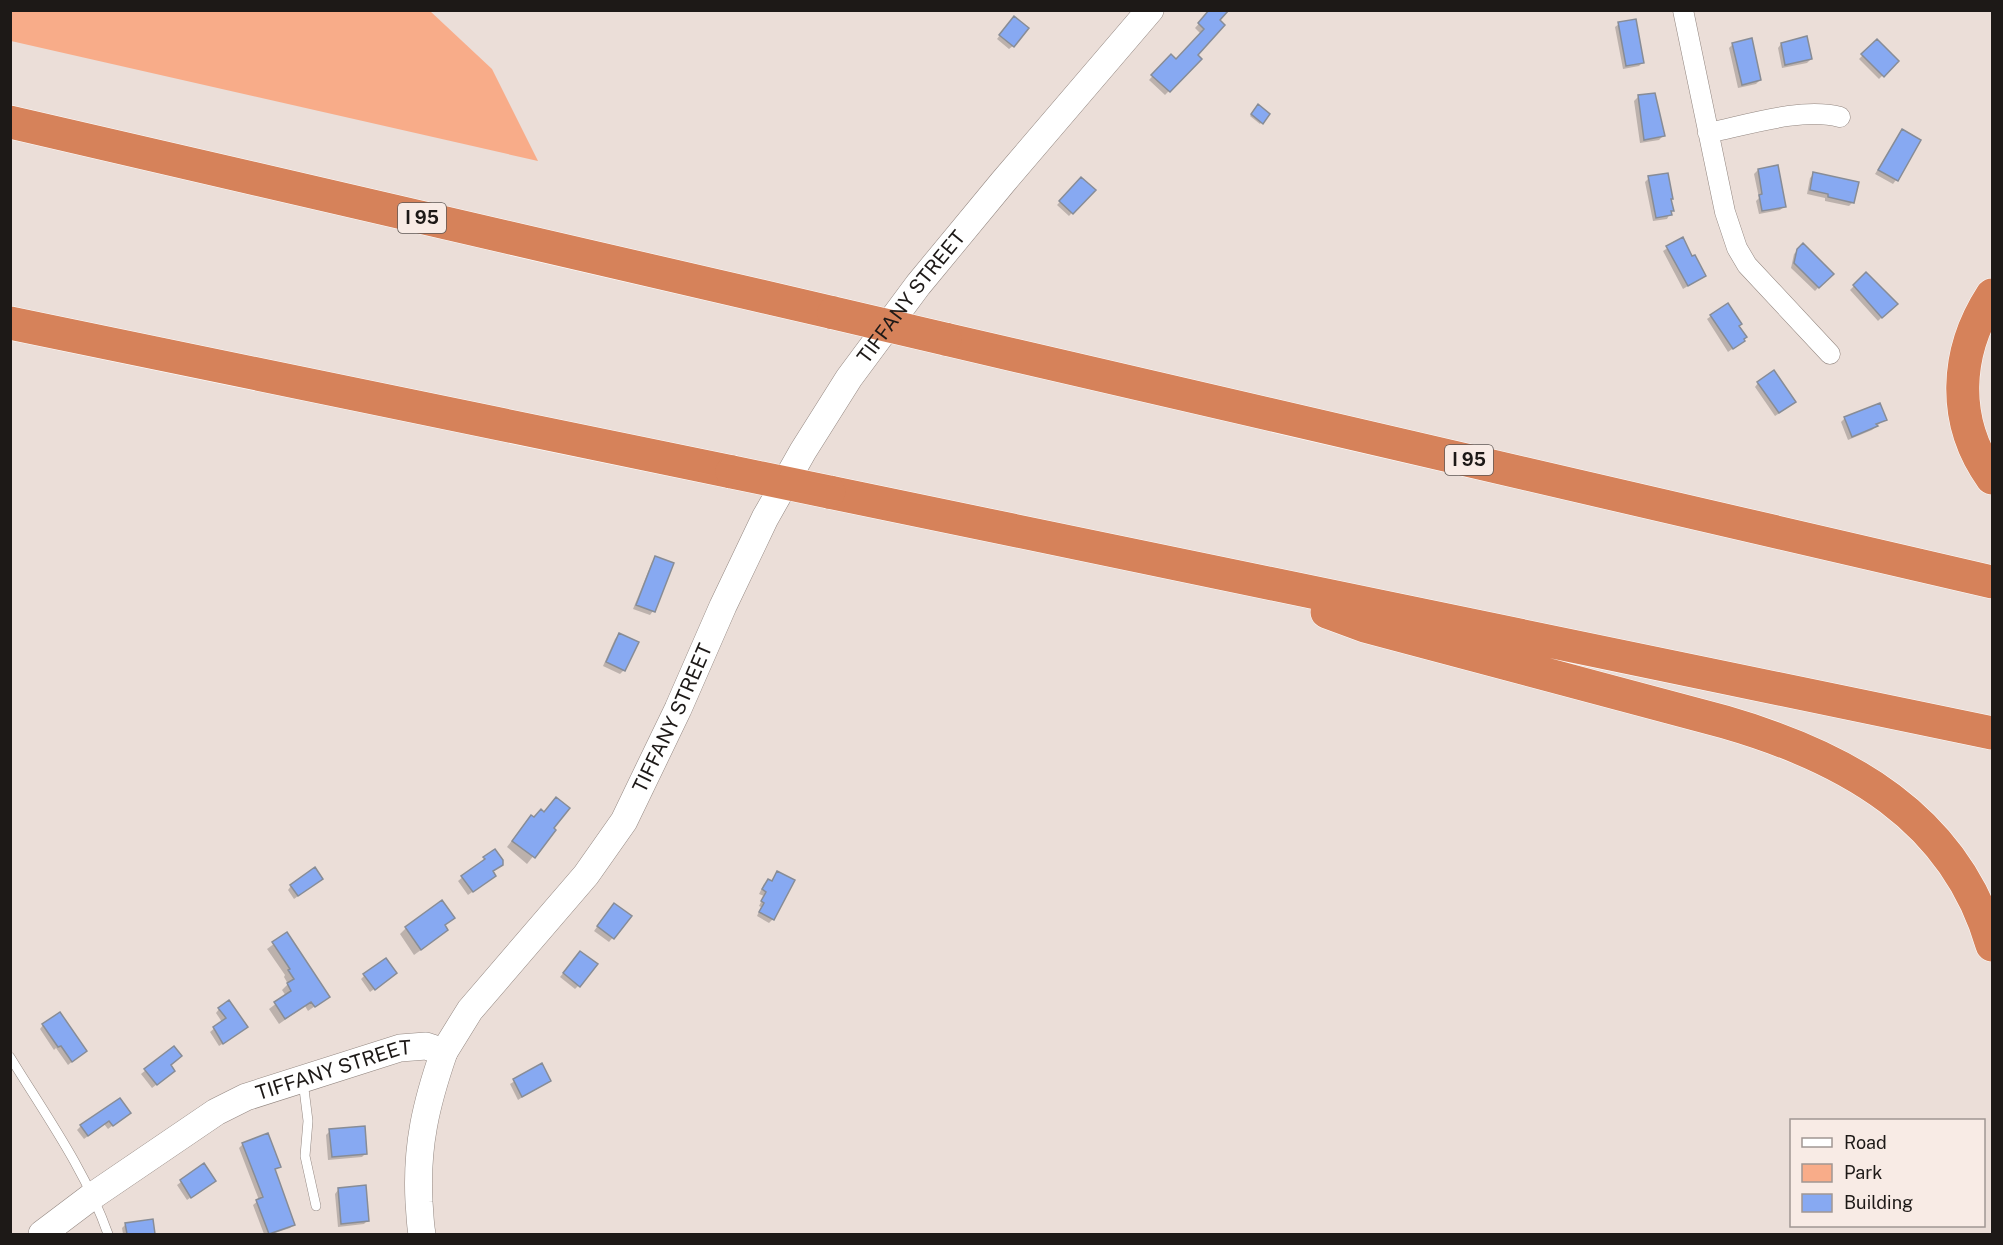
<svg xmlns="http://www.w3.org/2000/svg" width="2003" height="1245" viewBox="0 0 2003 1245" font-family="'Public Sans',sans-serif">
<rect width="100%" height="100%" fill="#ebded8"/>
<path fill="#f8ac89" d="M11,10l419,1 62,58 46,92 -527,-120z"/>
<path fill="#0003" d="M1211,10l7,10 -22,35 4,4 -35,36 -16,-15 22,-24 5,5 25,-27 -6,-6z
M1011,21l2,25 -4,3 -12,-10z
M1619,24l24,38 -4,4 -16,3 -8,-42z
M1877,41l20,20 -18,18 -20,-20z
M1733,44l27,36 -4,4 -18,4 -9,-40z
M1781,44l30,15 -4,4 -25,5 -4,-20z
M1654,94l9,42 -4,4 -19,3 -6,-42 4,-4z
M1258,106l10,8 -8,10 -10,-8z
M1902,131l-6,49 -3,4 -18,-10z
M1758,170l26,37 -4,3 -21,4 -3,-13 3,-3 -5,-24z
M1814,174l39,28 -4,4 -24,-5v-3l-18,-4 3,-16z
M1649,178l21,22 2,10 -5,9 -14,2 -8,-39z
M1081,179l12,11 -24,26 -12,-11z
M1682,239l10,19 12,18 -21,13 -20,-38z
M1803,245l28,29 -16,17 -24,-23 3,-14z
M1866,274l29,30 -17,17 -28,-31z
M1711,316l27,10 1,18 -11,8 -21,-33z
M1758,383l32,23 -15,10 -20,-29z
M1845,418l40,1 -13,11 -24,10 -7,-18z
M656,558l-3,53 -3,4 -17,-6 19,-47z
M619,635l5,35 -4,4 -17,-8 12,-27z
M556,799l-4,29 2,2 -27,34 -20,-17 18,-24 19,-10z
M494,851l3,17 -5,4 -2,7 -22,16 -10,-14z
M777,873l-4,46 -4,4 -12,-7 4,-9 -2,-1 5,-10 -5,-2 5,-10 4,-3 2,1z
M317,882l-23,17 -6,-9 3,-4z
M610,909l20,8 -21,25 -15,-11z
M444,926l2,4 -6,6 -26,19 -14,-21 6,-6z
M287,934l41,63 -20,14 -3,-5 -26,18 -10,-15 17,-13 -4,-6 6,-6 -4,-7 1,-2 -18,-26z
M577,956l1,30 -3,3 -15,-12z
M364,976l27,1 -21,15 -9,-13z
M219,1009l23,22 -23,15 -9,-14 12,-10 -6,-9z
M43,1025l42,26 -17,14 -12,-17 -2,2 -14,-21z
M173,1048l-4,17 1,9 -18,14 -11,-14z
M541,1065l8,15 -31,20 -8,-16z
M125,1116l-17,13 -4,-5 -20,15 -7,-9 4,-4z
M330,1131l36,22 -4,4 -34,3 -2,-25z
M243,1144l36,22 -5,5 20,53 -4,4 -18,6h-8l-11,-29 6,-5 -20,-52z
M204,1165l6,19 -23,16 -10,-15z
M338,1190l30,30 -4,4 -26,3 -3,-33z
M151,1221l3,13h-31l-1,-6 4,-4z"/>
<path fill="#87a9f2" stroke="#878c96" stroke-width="1.5" d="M1209,10h20l-9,10 5,5 -27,30 4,4 -32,33 -19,-17 20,-21 5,5 28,-30 -6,-6z
M1014,16l15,12 -15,19 -15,-12z
M1636,19l8,44 -18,3 -8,-44z
M1807,36l5,23 -27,6 -4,-22z
M1752,38l9,42 -19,5 -10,-42z
M1877,39l22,22 -15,16 -23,-23z
M1655,93l10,43 -21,4 -6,-45z
M1258,104l12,10 -7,10 -12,-10z
M1902,129l19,11 -23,41 -20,-11z
M1778,165l8,42 -24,4 -3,-16 3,-1 -4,-25z
M1813,172l46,10 -5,21 -26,-6v-3l-18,-4z
M1668,173l5,26h-2l3,12h-3l1,4 -16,3 -8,-42z
M1081,177l15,13 -23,24 -14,-13z
M1683,237l9,19 3,-1 11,21 -18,10 -22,-40z
M1803,243l31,31 -15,14 -25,-25 3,-14z
M1866,272l32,32 -16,14 -29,-33z
M1728,303l14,21 -3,2 8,11 -3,2 1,2 -12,8 -23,-34z
M1774,370l22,32 -17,11 -22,-31z
M1880,403l7,17 -11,4 2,2 -26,11 -8,-20z
M655,556l19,7 -19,49 -19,-7z
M619,633l20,9 -14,29 -19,-9z
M556,797l14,11 -16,20 2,2 -21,28 -23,-17 19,-26 3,2 7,-8 3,3z
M495,849l8,11v5l-10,6 3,5 -23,16 -12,-16 24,-17 -2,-2z
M315,867l8,12 -25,17 -8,-11z
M777,871l18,9 -21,40 -15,-8 5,-9 -3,-2 5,-9 -4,-3 6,-10 4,2z
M442,900l13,18 -10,7 3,5 -27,20 -16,-23z
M614,903l18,13 -18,23 -17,-13z
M287,932l43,65 -15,10 -4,-5 -26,17 -11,-17 17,-11 -4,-8 7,-4 -6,-9 2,-1 -18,-27z
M580,951l18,13 -18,23 -17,-14z
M386,958l11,15 -22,17 -12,-16z
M229,1000l19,27 -25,17 -10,-17 13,-9 -8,-10z
M60,1012l27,39 -15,11 -11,-16 -3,1 -16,-23z
M174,1046l8,10 -11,9 4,6 -18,14 -13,-16z
M542,1063l9,18 -29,16 -9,-18z
M120,1098l11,15 -18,13 -4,-5 -21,15 -8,-11z
M365,1126l2,28 -35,3 -3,-28z
M268,1133l13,34 -6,2 20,56 -26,9 -13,-34 7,-3 -21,-54z
M204,1163l12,18 -25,17 -11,-18z
M366,1185l3,36 -28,3 -3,-36z
M153,1219l2,15h-28l-2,-11z"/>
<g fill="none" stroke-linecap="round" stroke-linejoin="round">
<g stroke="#938781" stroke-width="10">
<path id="lane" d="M10,1057c35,57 76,114 98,177
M303,1081l5,40 -3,35 11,50"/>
</g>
<g stroke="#938781" stroke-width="21">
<path id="street" d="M1683,10l42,202 12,36 10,17 83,89
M1708,133c39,-8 94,-26 132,-16"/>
</g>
<g stroke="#938781" stroke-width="28">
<g id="secondary">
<path id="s1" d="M42,1234l49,-37 125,-85 30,-15 154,-49 26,-2 18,6 26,-42 116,-135 38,-54 54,-112 45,-103 42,-88 38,-67 46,-73 69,-93 85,-103 147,-172"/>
<path d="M422,1234c-2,-10 -2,-21 -3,-32 -3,-56 7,-98 25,-150"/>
</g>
</g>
<g stroke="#fff" stroke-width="34">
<path id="highway" d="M10,122l824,191
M1992,295c-37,57 -41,126 0,183
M10,323l722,149
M945,339l1047,243
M829,492l1163,241
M1327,612l38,14 360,96c121,35 230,95 267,223"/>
</g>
<use href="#lane" stroke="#fff" stroke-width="9"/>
<use href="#street" stroke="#fff" stroke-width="20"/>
<use href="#secondary" stroke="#fff" stroke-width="27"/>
<use href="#highway" stroke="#d6825a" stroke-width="33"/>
<g stroke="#fff" stroke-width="34" stroke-linecap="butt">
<path id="highway-bridge" d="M834,313l111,26
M732,472l97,20"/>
</g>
<use href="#highway-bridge" stroke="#d6825a" stroke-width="33"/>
</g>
<g text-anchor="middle" stroke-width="6" stroke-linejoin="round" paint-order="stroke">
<g fill="#f8ebe5" stroke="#5f5855" stroke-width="1.5">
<rect x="398" y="203" width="48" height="30" rx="4.5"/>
<rect x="1445" y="445" width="48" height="30" rx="4.5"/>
</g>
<g font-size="18" font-weight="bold" fill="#1d1917">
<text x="422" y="224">I 95</text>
<text x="1469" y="466">I 95</text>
</g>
<g font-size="20" fill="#1d1917" stroke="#f8ebe5">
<text dy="7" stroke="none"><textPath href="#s1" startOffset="1346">TIFFANY STREET</textPath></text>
<text dy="7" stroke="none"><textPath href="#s1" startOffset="860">TIFFANY STREET</textPath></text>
<text dy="7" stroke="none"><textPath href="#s1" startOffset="338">TIFFANY STREET</textPath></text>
</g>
</g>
<rect width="2003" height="1245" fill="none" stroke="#1d1917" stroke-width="24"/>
<rect x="1790" y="1119" width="195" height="108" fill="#f8ebe5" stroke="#a09793" stroke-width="1.5"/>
<rect x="1802" y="1138" width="30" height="9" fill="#ffffff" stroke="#a09793" stroke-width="1.5"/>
<text x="1844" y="1149" font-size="18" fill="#1d1917">Road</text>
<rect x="1802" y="1164" width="30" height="18" fill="#f8ac89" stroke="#a09793" stroke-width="1.5"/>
<text x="1844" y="1179" font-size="18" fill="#1d1917">Park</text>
<rect x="1802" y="1194" width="30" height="18" fill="#87a9f2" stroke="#a09793" stroke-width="1.5"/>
<text x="1844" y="1209" font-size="18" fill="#1d1917">Building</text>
</svg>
